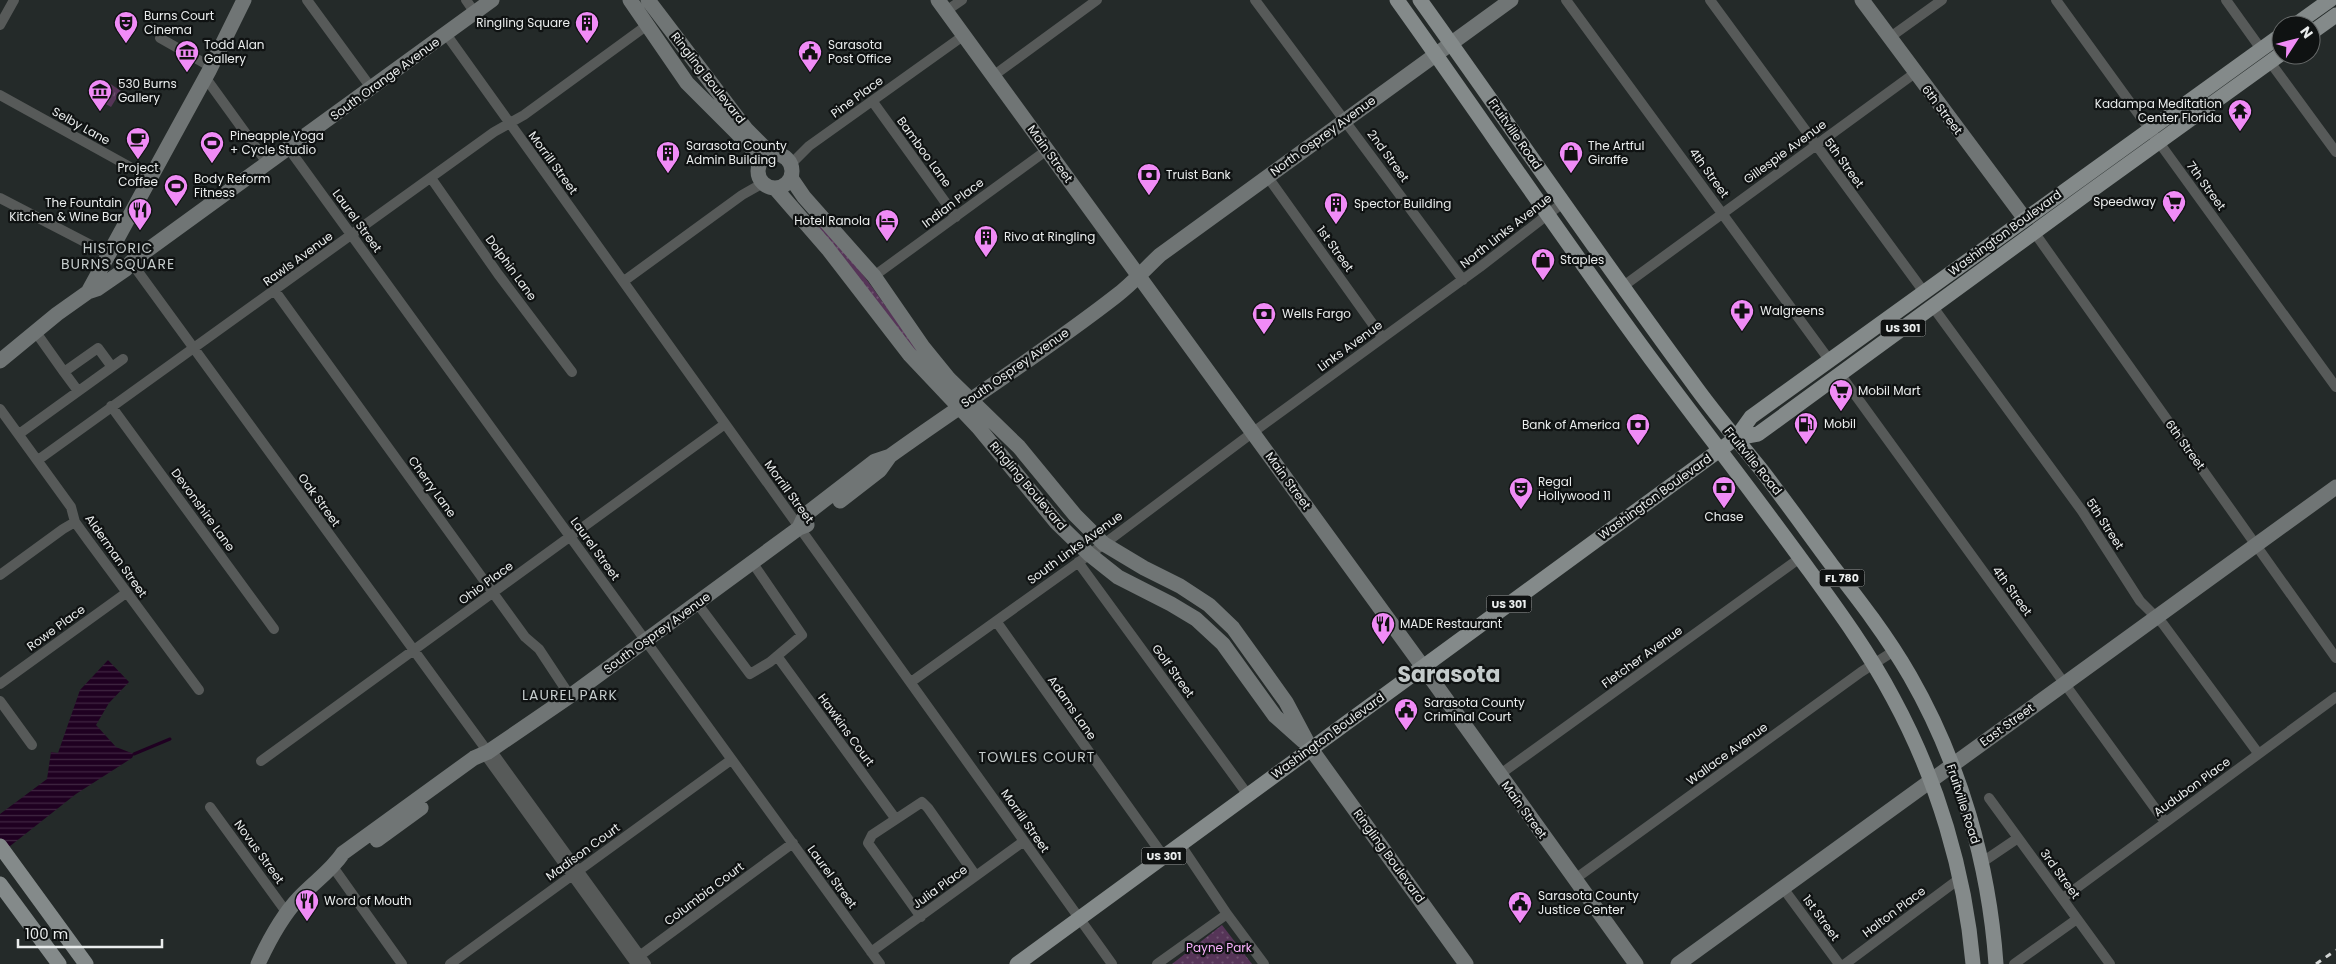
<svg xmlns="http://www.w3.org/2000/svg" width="2336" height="964" viewBox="0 0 2336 964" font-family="Poppins,sans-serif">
<defs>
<pattern id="grass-tufts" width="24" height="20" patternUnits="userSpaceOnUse" patternTransform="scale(1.25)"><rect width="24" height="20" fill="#563558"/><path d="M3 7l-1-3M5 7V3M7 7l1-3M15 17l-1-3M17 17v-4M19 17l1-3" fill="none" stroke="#6e5370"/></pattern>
<pattern id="park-dots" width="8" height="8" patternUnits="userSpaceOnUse" patternTransform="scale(1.25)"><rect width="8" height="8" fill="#563558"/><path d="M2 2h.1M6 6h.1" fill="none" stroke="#6e5370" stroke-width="1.8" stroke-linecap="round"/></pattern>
<pattern id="water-rules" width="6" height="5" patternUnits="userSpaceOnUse" patternTransform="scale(1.25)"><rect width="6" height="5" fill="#1f0021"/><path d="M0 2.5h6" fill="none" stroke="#402642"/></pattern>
</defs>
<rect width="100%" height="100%" fill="#242a29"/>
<path fill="url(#grass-tufts)" d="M109,83l12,8 -10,16 -12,-7z"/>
<path fill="url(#park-dots)" d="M809,216c30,25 51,54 73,85 16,22 33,43 46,66z
M1222,925l30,39h-80z"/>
<path fill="url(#water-rules)" d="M108,660l21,22 -20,21 -13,22 20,22 18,7 -2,4 -56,36 -76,60v-40l47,-35 4,-27 7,1 22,-63z"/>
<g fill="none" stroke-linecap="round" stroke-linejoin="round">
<path stroke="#1f0021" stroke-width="3" d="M134,754l36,-15"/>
<path stroke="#575a59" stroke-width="10" d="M307,0l65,89
M466,0l9,13
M1255,0l208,280
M1566,0l264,361
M1710,0l214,292
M2056,0l280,387
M2226,0l35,49
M946,11l16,-11
M0,25l14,-25
M446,34l666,930
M160,38l51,29
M1889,38l53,-38
M2270,62l66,90
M993,76l104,-76
M205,77l63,87
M0,95l150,83
M873,102l83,115
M289,149l591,815
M791,164l18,-18 154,-110
M1267,176l115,161
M431,178l67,96 74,98
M0,198l108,56
M2034,232l302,426
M131,262l357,490
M874,276l173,-126
M624,281l118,-86 21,-12
M1622,287l293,-214
M275,291l250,346 14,12 31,47
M1933,307l149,204 58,90 23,23 95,129
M35,331l29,41
M1840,374l325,448
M78,391l-14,-19 34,-24 14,19
M111,406l163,223
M0,409l71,98 4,15 13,18 111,150
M19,434l104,-75
M38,460l456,-328 30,-17 122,-89
M1078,562l170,233
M0,575l63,-46 12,-7
M697,603l53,71 20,-12 32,-27 -50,-73
M996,621l168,236
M777,656l118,162
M911,682l193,-138 148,-111 228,-166 84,-65
M0,684l126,-91
M0,701l32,44
M491,750l155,214
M486,756l150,208
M261,761l464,-337
M1499,775l301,-217
M1989,798l121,166
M210,807l77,106
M1180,844l47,70 37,50
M1981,863l37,-25
M333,867l69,97
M1575,879l286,-207 33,-21
M1783,888l56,76
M2063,898l273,-201
M921,917l-53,-74 4,-8 50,-33 6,6 48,68
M871,952l153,-111
M634,960l159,-117
M450,964l281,-204
M1157,964l70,-50
M1845,964l114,-85
M2014,964l63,-45"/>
<path stroke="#707575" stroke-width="15" d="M630,0l57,83 63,63 11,15
M648,0l98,129 25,25
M938,0l485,667 213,297
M1862,0l163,219
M758 171a17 17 0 1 1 34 0a17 17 0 1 1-34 0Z
M791,178l13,19 70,79 49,71 26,32 70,68 56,68 29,29 40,24 36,18 29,19 24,23 53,74 25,47 155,215
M775,188l53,61 81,105 69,73 78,95 33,32 29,23 53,27 25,15 27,25 52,72 28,25
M88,292l121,-221 35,-71
M0,361l57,-47 31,-22 9,-3 29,-20 5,-7 361,-262
M840,501l40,-31 10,-14
M799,528l6,-13 70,-54 15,-5c75,-54 153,-103 226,-160 16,-12 30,-28 44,-41l351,-255
M377,840l44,-32
M258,964c11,-24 23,-47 41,-66 15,-16 32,-27 44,-45l131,-95 14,-6 82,-56 229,-168 8,-3
M1678,964l658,-477"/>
<path stroke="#848a8a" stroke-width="15" d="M1397,0c85,119 167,241 254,359 49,66 99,130 147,196 34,47 68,92 95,143 44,81 72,174 80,266
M1420,0c91,127 179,256 272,382 22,31 47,60 71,90 23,30 45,61 68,92 28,36 56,72 79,112 50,87 79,188 86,288
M2295,25l35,-25
M2311,33l25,-18
M1736,438l22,-4 330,-241 193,-139
M0,846l86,118
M0,884l59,80
M1017,964l719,-526 15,-21 530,-382"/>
<path stroke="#d2d5d5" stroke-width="3" stroke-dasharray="6 6" stroke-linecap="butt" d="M2316,964l20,-14"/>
</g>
<defs>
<g id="theatre-pin" transform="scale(1.25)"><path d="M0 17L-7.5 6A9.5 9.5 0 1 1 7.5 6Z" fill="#f08bf6" stroke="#0f1212"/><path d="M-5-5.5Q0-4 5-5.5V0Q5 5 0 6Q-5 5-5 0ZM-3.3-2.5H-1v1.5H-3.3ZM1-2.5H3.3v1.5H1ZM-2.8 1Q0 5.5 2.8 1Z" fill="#111"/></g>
<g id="building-pin" transform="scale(1.25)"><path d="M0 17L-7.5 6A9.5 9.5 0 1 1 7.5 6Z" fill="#f08bf6" stroke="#0f1212"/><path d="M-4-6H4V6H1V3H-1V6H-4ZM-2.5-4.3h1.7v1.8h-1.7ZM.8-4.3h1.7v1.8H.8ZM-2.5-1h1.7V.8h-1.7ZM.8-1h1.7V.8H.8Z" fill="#111"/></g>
<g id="museum-pin" transform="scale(1.25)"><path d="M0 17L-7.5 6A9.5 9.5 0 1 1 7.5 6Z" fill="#f08bf6" stroke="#0f1212"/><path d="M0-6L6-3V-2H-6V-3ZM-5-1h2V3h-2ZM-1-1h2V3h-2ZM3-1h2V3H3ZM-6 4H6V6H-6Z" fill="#111"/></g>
<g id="civic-pin" transform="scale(1.25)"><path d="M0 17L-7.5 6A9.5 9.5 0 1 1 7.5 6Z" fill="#f08bf6" stroke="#0f1212"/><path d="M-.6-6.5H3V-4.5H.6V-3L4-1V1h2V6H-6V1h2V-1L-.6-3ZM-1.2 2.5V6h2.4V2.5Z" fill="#111"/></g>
<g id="temple-pin" transform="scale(1.25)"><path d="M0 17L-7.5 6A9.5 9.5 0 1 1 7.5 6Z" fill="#f08bf6" stroke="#0f1212"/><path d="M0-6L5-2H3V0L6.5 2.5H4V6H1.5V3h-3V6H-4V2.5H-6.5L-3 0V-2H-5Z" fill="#111"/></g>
<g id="cafe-pin" transform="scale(1.25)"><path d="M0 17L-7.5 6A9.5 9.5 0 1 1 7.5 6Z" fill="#f08bf6" stroke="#0f1212"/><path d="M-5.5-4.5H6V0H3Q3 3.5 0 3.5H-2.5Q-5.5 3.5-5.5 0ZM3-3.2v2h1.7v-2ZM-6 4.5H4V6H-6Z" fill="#111"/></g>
<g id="stadium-pin" transform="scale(1.25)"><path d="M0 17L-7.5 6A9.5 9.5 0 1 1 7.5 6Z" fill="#f08bf6" stroke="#0f1212"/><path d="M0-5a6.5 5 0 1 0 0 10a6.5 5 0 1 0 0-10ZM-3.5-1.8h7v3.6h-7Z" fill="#111"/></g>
<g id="shop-pin" transform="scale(1.25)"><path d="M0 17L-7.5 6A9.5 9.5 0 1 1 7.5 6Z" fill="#f08bf6" stroke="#0f1212"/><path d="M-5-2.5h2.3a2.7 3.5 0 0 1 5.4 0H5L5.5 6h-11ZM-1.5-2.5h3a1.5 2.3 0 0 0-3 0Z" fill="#111"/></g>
<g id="bank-pin" transform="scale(1.25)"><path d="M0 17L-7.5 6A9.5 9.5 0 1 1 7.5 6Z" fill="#f08bf6" stroke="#0f1212"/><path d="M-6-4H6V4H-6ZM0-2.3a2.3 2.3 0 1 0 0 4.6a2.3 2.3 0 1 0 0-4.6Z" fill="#111"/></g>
<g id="supermarket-pin" transform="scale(1.25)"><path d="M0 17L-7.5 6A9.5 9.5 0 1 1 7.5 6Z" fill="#f08bf6" stroke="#0f1212"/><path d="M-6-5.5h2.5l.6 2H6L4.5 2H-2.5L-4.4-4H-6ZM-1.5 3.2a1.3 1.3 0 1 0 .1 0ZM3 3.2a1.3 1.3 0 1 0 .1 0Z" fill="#111"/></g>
<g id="restaurant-pin" transform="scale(1.25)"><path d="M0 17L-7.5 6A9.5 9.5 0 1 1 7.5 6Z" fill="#f08bf6" stroke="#0f1212"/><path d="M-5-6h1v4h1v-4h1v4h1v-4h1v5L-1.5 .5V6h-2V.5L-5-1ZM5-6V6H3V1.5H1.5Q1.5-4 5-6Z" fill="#111"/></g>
<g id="hotel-pin" transform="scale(1.25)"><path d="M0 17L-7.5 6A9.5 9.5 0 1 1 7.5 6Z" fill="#f08bf6" stroke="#0f1212"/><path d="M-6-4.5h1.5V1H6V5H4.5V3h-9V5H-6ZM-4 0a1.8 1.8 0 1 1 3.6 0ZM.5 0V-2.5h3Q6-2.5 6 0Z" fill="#111"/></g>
<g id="pharmacy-pin" transform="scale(1.25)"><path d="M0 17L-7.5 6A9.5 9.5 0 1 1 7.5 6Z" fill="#f08bf6" stroke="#0f1212"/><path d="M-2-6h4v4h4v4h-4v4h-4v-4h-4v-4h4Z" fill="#111"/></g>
<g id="fuel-pin" transform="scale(1.25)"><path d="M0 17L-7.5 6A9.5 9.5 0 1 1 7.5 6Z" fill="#f08bf6" stroke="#0f1212"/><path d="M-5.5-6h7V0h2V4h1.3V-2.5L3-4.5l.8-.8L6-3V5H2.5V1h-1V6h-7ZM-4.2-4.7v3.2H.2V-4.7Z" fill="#111"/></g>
</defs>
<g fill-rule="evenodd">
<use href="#theatre-pin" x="126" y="23"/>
<use href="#building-pin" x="587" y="23"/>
<use href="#museum-pin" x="187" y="52"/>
<use href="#civic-pin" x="810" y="52"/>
<use href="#museum-pin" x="100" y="91"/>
<use href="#temple-pin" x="2240" y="111"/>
<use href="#cafe-pin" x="138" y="139"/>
<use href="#stadium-pin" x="212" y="143"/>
<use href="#building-pin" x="668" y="153"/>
<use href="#shop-pin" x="1571" y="153"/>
<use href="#bank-pin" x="1149" y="175"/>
<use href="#stadium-pin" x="176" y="186"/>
<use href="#supermarket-pin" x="2174" y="202"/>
<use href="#building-pin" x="1336" y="204"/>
<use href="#restaurant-pin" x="140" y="210"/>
<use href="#hotel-pin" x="887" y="221"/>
<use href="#building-pin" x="986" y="237"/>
<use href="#shop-pin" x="1543" y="260"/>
<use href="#pharmacy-pin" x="1742" y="311"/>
<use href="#bank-pin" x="1264" y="314"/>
<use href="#supermarket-pin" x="1841" y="391"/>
<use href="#fuel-pin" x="1806" y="424"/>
<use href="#bank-pin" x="1638" y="425"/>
<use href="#bank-pin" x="1724" y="488"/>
<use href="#theatre-pin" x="1521" y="489"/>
<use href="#restaurant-pin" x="1383" y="624"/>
<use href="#civic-pin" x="1406" y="710"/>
<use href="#restaurant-pin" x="307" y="901"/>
<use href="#civic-pin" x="1520" y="903"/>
</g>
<g text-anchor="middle" stroke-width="4.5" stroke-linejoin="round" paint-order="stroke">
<g fill="#0f1212" stroke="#a8abab" stroke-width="1">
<rect x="1880.5" y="319.5" width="45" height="17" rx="4"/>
<rect x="1819.5" y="569.5" width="45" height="17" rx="4"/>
<rect x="1486.5" y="595.5" width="45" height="17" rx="4"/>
<rect x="1141.5" y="847.5" width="45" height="17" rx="4"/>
</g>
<g font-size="11" font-weight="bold" fill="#eaeded">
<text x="1903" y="332">US 301</text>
<text x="1842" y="582">FL 780</text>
<text x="1509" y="608">US 301</text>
<text x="1164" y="860">US 301</text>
</g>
<g font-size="12" fill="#eaeded" stroke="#0f1212" text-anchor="start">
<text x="144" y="20">Burns Court<tspan x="144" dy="14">Cinema</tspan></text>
<text x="570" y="27" text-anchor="end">Ringling Square</text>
<text x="204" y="49">Todd Alan<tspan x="204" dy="14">Gallery</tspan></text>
<text x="828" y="49">Sarasota<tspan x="828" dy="14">Post Office</tspan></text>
<text x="118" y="88">530 Burns<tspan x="118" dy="14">Gallery</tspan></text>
<text x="2222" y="108" text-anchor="end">Kadampa Meditation<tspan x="2222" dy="14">Center Florida</tspan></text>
<text x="230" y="140">Pineapple Yoga<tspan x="230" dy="14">+ Cycle Studio</tspan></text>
<text x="686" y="150">Sarasota County<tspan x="686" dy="14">Admin Building</tspan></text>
<text x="1588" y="150">The Artful<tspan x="1588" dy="14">Giraffe</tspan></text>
<text x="138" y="172" text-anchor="middle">Project<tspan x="138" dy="14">Coffee</tspan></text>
<text x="1166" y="179">Truist Bank</text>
<text x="194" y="183">Body Reform<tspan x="194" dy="14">Fitness</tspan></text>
<text x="2156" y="206" text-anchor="end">Speedway</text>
<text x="122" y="207" text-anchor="end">The Fountain<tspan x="122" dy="14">Kitchen &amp; Wine Bar</tspan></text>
<text x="1354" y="208">Spector Building</text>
<text x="870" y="225" text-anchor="end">Hotel Ranola</text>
<text x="1004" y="241">Rivo at Ringling</text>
<text x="1560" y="264">Staples</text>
<text x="1760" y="315">Walgreens</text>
<text x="1282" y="318">Wells Fargo</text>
<text x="1858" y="395">Mobil Mart</text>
<text x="1824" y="428">Mobil</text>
<text x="1620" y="429" text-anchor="end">Bank of America</text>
<text x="1538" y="486">Regal<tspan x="1538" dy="14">Hollywood 11</tspan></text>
<text x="1724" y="521" text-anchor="middle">Chase</text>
<text x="1400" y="628">MADE Restaurant</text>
<text x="1424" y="707">Sarasota County<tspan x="1424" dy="14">Criminal Court</tspan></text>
<text x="1538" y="900">Sarasota County<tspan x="1538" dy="14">Justice Center</tspan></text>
<text x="324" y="905">Word of Mouth</text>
</g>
<g font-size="12" fill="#eaeded" stroke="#0f1212">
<text transform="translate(708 78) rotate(52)" y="4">Ringling Boulevard</text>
<text transform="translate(385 79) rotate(-36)" y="4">South Orange Avenue</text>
<text transform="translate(857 97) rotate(-36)" y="4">Pine Place</text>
<text transform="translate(1942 110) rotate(53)" y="4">6th Street</text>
<text transform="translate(81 126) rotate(29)" y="4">Selby Lane</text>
<text transform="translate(1515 134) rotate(55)" y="4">Fruitville Road</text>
<text transform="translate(1323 136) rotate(-36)" y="4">North Osprey Avenue</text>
<text transform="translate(924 152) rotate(54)" y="4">Bamboo Lane</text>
<text transform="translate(1785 152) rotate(-36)" y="4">Gillespie Avenue</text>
<text transform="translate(1050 154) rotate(54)" y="4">Main Street</text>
<text transform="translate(1388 156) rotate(54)" y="4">2nd Street</text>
<text transform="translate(553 163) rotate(54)" y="4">Morrill Street</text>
<text transform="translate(1844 163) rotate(54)" y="4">5th Street</text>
<text transform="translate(1709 173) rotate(54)" y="4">4th Street</text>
<text transform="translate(2206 186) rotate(54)" y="4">7th Street</text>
<text transform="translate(953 203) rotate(-37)" y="4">Indian Place</text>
<text transform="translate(357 221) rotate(54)" y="4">Laurel Street</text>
<text transform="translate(1506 231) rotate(-38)" y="4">North Links Avenue</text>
<text transform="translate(2005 233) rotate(-36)" y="4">Washington Boulevard</text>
<text transform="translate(1335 249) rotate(54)" y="4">1st Street</text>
<text transform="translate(298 259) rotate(-36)" y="4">Rawls Avenue</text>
<text transform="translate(511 268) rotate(54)" y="4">Dolphin Lane</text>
<text transform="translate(1350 346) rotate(-36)" y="4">Links Avenue</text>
<text transform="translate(1015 368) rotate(-35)" y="4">South Osprey Avenue</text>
<text transform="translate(2185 445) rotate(54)" y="4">6th Street</text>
<text transform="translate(1753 461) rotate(51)" y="4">Fruitville Road</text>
<text transform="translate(1288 481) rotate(54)" y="4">Main Street</text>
<text transform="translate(1028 486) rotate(50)" y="4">Ringling Boulevard</text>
<text transform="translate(432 487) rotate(54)" y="4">Cherry Lane</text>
<text transform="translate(789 492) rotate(54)" y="4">Morrill Street</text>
<text transform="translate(1655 497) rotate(-36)" y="4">Washington Boulevard</text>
<text transform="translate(319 500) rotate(54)" y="4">Oak Street</text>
<text transform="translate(203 510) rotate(54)" y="4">Devonshire Lane</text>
<text transform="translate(2105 524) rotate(57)" y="4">5th Street</text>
<text transform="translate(1075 548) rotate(-36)" y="4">South Links Avenue</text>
<text transform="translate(595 549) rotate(54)" y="4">Laurel Street</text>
<text transform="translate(116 556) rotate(55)" y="4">Alderman Street</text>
<text transform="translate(486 583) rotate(-36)" y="4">Ohio Place</text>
<text transform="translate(2012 591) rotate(54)" y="4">4th Street</text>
<text transform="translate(56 628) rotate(-36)" y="4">Rowe Place</text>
<text transform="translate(657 633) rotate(-36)" y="4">South Osprey Avenue</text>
<text transform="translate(1642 657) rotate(-36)" y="4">Fletcher Avenue</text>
<text transform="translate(1173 671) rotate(54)" y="4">Golf Street</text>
<text transform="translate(1072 708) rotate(55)" y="4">Adams Lane</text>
<text transform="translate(2007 725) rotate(-36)" y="4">East Street</text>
<text transform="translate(846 730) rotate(54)" y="4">Hawkins Court</text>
<text transform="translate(1328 736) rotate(-36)" y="4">Washington Boulevard</text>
<text transform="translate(1727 754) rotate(-36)" y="4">Wallace Avenue</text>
<text transform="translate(2192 787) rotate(-36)" y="4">Audubon Place</text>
<text transform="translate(1963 804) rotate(72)" y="4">Fruitville Road</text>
<text transform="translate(1524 810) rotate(54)" y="4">Main Street</text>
<text transform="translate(1025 821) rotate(55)" y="4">Morrill Street</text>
<text transform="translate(259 852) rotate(54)" y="4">Novus Street</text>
<text transform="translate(583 852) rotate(-36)" y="4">Madison Court</text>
<text transform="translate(1389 856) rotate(54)" y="4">Ringling Boulevard</text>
<text transform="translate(2060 874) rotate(54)" y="4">3rd Street</text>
<text transform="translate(832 877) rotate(54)" y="4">Laurel Street</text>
<text transform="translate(940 887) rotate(-36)" y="4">Julia Place</text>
<text transform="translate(704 894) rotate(-37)" y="4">Columbia Court</text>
<text transform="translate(1894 912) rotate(-37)" y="4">Halton Place</text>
<text transform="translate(1821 918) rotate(54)" y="4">1st Street</text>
</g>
<g font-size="12" fill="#fab1fd" stroke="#0f1212">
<text x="1219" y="952">Payne Park</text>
</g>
<g font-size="14" letter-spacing="1" fill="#c4cbcb" stroke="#0f1212">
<text x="118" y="253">HISTORIC<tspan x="118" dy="16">BURNS SQUARE</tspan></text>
<text x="570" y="700">LAUREL PARK</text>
<text x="1037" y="762">TOWLES COURT</text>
</g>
<g font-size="22" font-weight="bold" fill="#c4cbcb" stroke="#0f1212">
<text x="1449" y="682">Sarasota</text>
</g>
</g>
<g transform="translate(2296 40) rotate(54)"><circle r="24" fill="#0f1212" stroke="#676a6a"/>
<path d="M0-4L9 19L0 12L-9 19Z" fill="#f08bf6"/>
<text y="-8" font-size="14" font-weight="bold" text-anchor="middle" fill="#eaeded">N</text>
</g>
<path d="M18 939v8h144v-8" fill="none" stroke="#eaeded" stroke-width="2.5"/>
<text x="25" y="939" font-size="15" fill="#eaeded" stroke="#0f1212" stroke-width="4" paint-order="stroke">100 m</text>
</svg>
